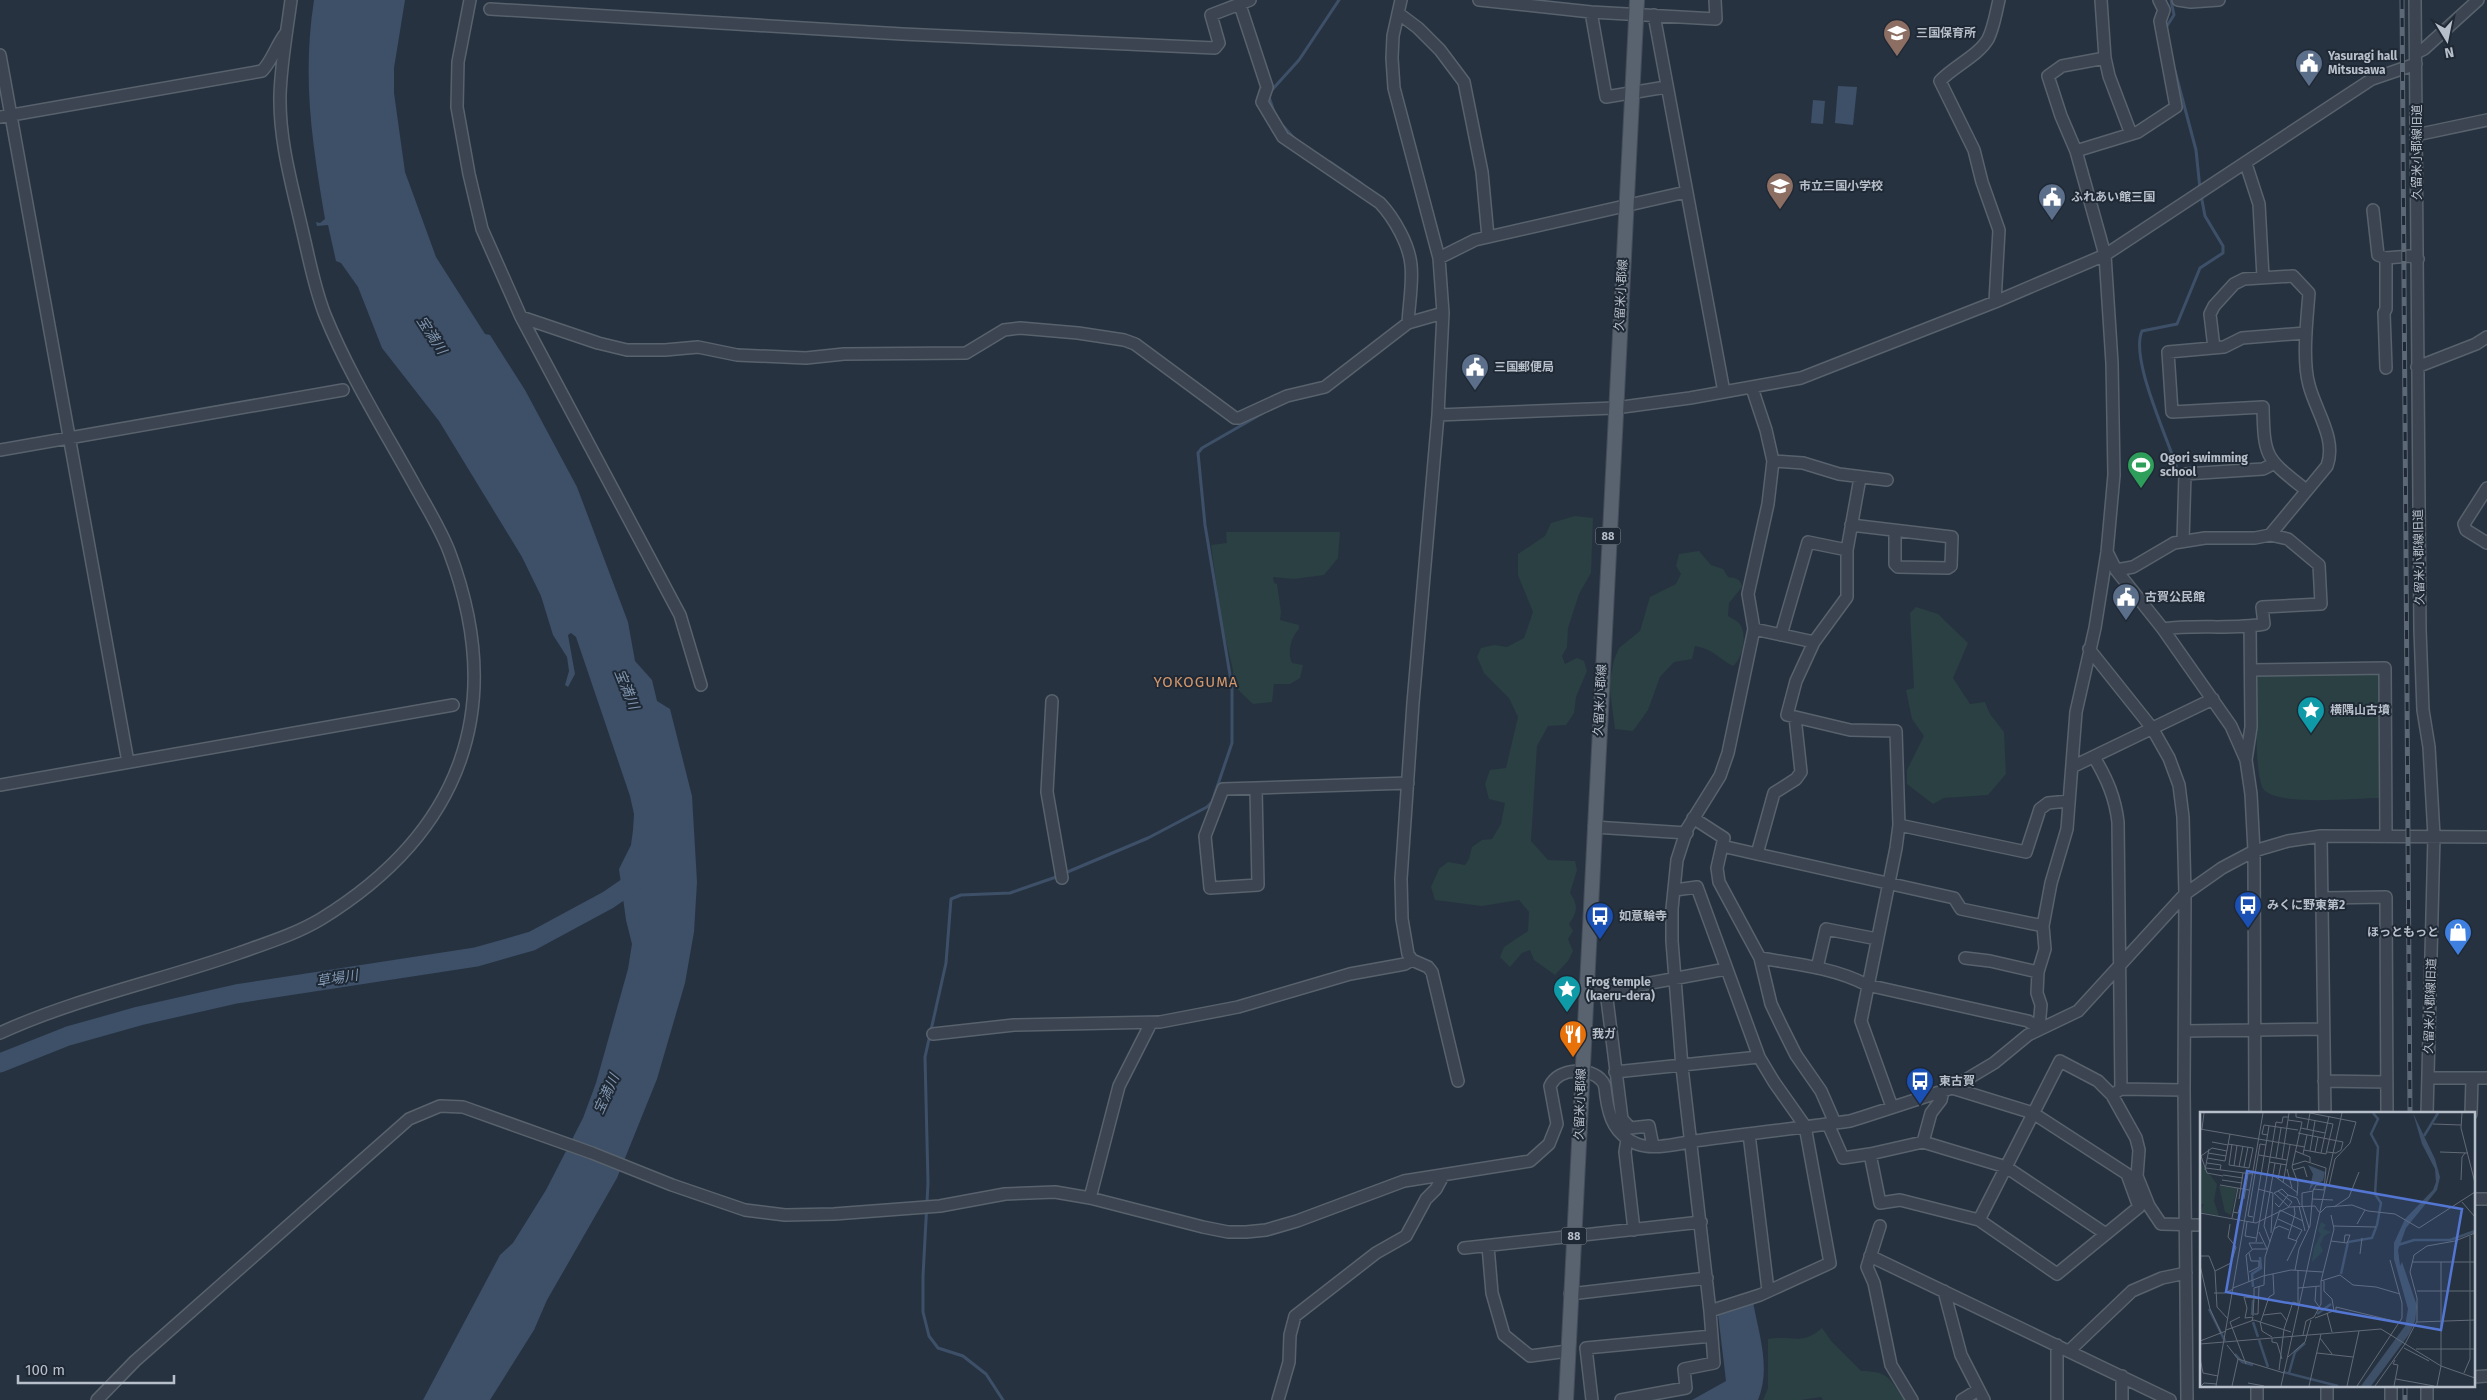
<svg xmlns="http://www.w3.org/2000/svg" width="2487" height="1400" viewBox="0 0 2487 1400" font-family="'Fira Sans','Noto Sans JP',sans-serif">
<rect width="100%" height="100%" fill="#273240"/>
<path fill="#2a4042" d="M1575,516l18,2 -2,55 -12,21 -11,34 -1,19 -5,9 3,8 12,-6 7,3 3,10 -11,26 -2,16 -8,12 -18,1 -11,20 -6,95 17,19 27,1 2,9 -7,23c9,13 7,19 -1,31l4,7 -5,8 5,12 -5,10 -13,14 -21,-15 -4,-10 -8,3 -12,14 -10,-10 4,-10 24,-16 1,-19 -10,-12 -37,6 -47,-6 -4,-13 8,-18 9,-7 17,3 4,-6 3,-12 10,-7 10,-1 9,-15 4,-21 -16,-4 -4,-15 5,-14 16,-2 12,-51 -9,-19 -25,-25 -7,-16 4,-9 13,-3 13,2 17,-9 9,-26 -15,-37v-21l27,-18 6,-13z
M1226,532h114l-2,26 -14,17 -30,4 -21,-2 1,6 3,1 4,28 -1,8 19,5v4c-8,8 -12,23 -7,34l11,2 -3,13 -10,6h-16l-2,18 -19,2 -19,-18 -1,-16 -11,-46 -11,-79 16,-2z
M1699,551l12,14 12,4 5,8c8,1 13,2 14,10l-13,16 -1,13c3,2 8,4 11,7 9,11 4,35 -6,43 -15,-8 -20,-17 -38,-20l-3,13 -18,3 -14,15 -12,33 -15,21 -18,-2 -6,-45 5,-24 5,-12 21,-17 10,-34 26,-13 5,-10 -5,-8 3,-12z
M1916,607l22,7 30,29 -15,35 17,26 15,-2 5,12 14,18 2,42 -18,21 -44,3 -11,6 -26,-20v-14l17,-34 -12,-17 -6,-29 8,-2 -4,-75z
M2376,672l4,5 1,121c-27,0 -96,8 -116,-7 -12,-9 -8,-95 -8,-113l5,-5z
M1822,1328l10,14 29,29c28,0 29,8 43,29h-81l-2,-3 -20,3h-38l5,-12v-49c24,-4 34,7 54,-11z"/>
<path fill="#3d5068" d="M314,0h91l-11,68v25l11,79 31,85 49,77 5,1 35,55 52,97 51,135 7,39 17,19 5,21 13,8 22,87 5,86 -3,50 -9,51 -28,96 -40,99 -70,122 -13,30 -44,70h-67l77,-145 13,-12 33,-53 37,-72 13,-35 32,-114 4,-25 -6,-24 -7,-51 12,-24 2,-15 1,-16 -4,-18 -54,-159 -5,-4 -3,2 7,39 -7,13 -3,-2 4,-14 -2,-14 -14,-22 -12,-39 -19,-39 -83,-136 -57,-73 -24,-61 -17,-24 -5,-2 -8,-36 -11,1 -1,-4 4,1 5,-4c-13,-77 -23,-141 -11,-219z
M1838,86l19,1 -4,38 -18,-2z
M1813,100l12,1 -2,23 -12,-1z
M1753,1302c6,33 18,66 5,98h-66l34,-19 -8,-67z"/>
<g fill="none" stroke-linecap="round" stroke-linejoin="round">
<path stroke="#3d5068" stroke-width="3" d="M2165,29l9,-14 -3,-15
M2175,71l21,79 4,39
M1271,91l28,-31 40,-60
M1269,97l5,15
M1283,126l11,12
M1330,162l32,22
M2180,478c-9,-34 -51,-118 -38,-147l35,-7 23,-56 23,-15v-7l-18,-30 -4,-21
M1065,873l83,-35 59,-31 5,-5 20,-59v-56l-27,-162 -7,-72 4,-5 61,-35
M1003,1400l-17,-26 -23,-18 -25,-8 -9,-12 -6,-24v-36l5,-93 -3,-126 21,-94 5,-64 10,-4 49,-2 49,-17"/>
<path stroke="#3d5068" stroke-width="19" d="M0,1063l68,-27 71,-20 97,-22 240,-37 56,-16 76,-41 35,-24"/>
<g stroke="#58626d" stroke-width="14">
<path id="minor" d="M470,0l-12,62 -1,45 12,67 13,55 39,88 159,298 21,70
M1401,0l-8,36 -1,22 2,30 45,170 4,55 -5,102 -25,288 -12,176 1,40 6,35 4,6 16,7 4,5 26,109
M1479,0l112,12 125,7 -1,-19
M2101,0l4,58 4,18 22,58
M2178,0l13,2 28,-2
M2415,0l5,630 3,80 6,37 5,89 -7,278
M1240,5l27,82 -5,15 21,35 97,66c14,15 29,41 31,62 2,18 -2,39 -3,58
M490,9l412,25 313,14 4,-5 -8,-28 39,-15
M1591,12l15,85 60,-10
M1398,13l20,15 22,22 24,32 18,90 6,65
M1654,15l70,377
M2416,53l8,-4 54,-49
M0,55l128,707
M0,117l262,-46c10,-10 14,-25 23,-37
M2416,135l71,-15
M2076,151l-15,-35 -13,-40 14,-10 43,-8
M2246,164l13,40 4,73
M2373,210l5,45 8,3v51l-2,4 2,55
M1439,258l36,-18 211,-48
M2386,258l24,-2 8,3
M1995,302l4,-72 -17,-48 -8,-32 -34,-69c14,-15 38,-25 48,-42 6,-12 8,-27 11,-39
M521,317l77,26 29,7h38l33,-3 39,8 69,3 38,-4 122,-1 38,-23 16,-2 58,5 46,7 11,4 100,74h4l48,-22 38,-9 83,-64 35,-10
M2305,333l-63,5 -18,9 -56,5 4,60 91,-5c1,52 3,51 43,83
M2214,348l-4,-34 4,-8 20,-22 10,-5 49,-3 16,17c-2,26 -7,67 0,92 7,27 28,54 18,81l-57,69
M2417,367l59,-23 11,-7
M1438,415l177,-7 75,-10 111,-20 194,-76 110,-47 267,-176 44,-15
M0,450l343,-60
M1773,461l30,2 36,11 48,6
M1860,478l-13,72v47l-33,45 -18,39 -9,34 63,15 46,1 3,94 -3,23 -35,173 31,86
M2487,488l-23,36 2,6 21,13
M1851,525l101,12 -1,29 -3,2 -50,-1 -3,-3v-33
M2183,541l2,-67 78,-5 10,-5
M2107,552l9,18 47,59 68,97 15,34 5,34 3,57 1,263
M2116,570l17,-3 41,-24 31,-5h50l15,-3 18,4 31,26 2,39 -59,3 2,17c-33,6 -67,0 -101,5
M1754,629l60,13
M1781,635l27,-93 39,8
M2089,649l63,79 17,30 10,27 4,32 2,77 -1,196 3,310
M2251,670l134,-2 1,168
M1052,701l-5,91 15,86
M1795,717l6,55 -5,7 -22,14 -17,61 197,44 7,11 82,17
M2094,757c13,22 21,40 24,65l3,267 -9,6 24,43 3,12 -2,26 12,30 12,18 40,1
M2246,760l5,-33 -1,-101
M2072,767l141,-68
M0,785l453,-80
M1256,789l2,96 -48,3 -5,-52 18,-47 185,-6
M1693,818l31,20 -2,8 35,8
M1899,825l127,27 14,-43 8,-6 21,-2
M1594,827l93,6
M2321,836l4,278
M1722,846l-5,22 2,14 41,76 11,46 10,21 15,30 25,36 14,32
M2323,898l63,-1 1,217
M1760,958c36,6 75,10 107,27l161,36 11,7
M1965,958l25,3 48,11
M1817,968l9,-39 51,10
M1606,991l16,128 8,9 19,-2 4,20
M1586,995l140,-26
M2039,1028l2,-23 -4,-12 1,-21 7,-23 -2,-23 8,-43 16,-54 9,-117 19,-84 12,-76 7,-77 -2,-112 -7,-108 -29,-104 62,-19 38,-25 -16,-86 4,-11 -5,-10
M2185,1031l139,-2
M0,1033c76,-35 160,-52 239,-80 28,-10 57,-19 82,-34 141,-87 187,-212 128,-368 -9,-23 -23,-45 -35,-67 -31,-56 -65,-110 -89,-169 -11,-28 -16,-57 -23,-86 -10,-44 -23,-88 -22,-134 1,-32 7,-64 11,-95
M933,1034l81,-9 146,-3 78,-15 112,-33 55,-10 7,-4
M1615,1072l144,-15
M2428,1078h59
M2324,1081l63,1
M1952,1088l81,25 94,61 12,33 -82,67 -78,-54
M2121,1089l63,1
M1943,1091l-2,9 -10,13 -8,29 83,25 100,67
M2471,1114l1,-36
M1828,1124l15,34 27,-4 10,49 20,-3 79,20 81,-159 38,20 14,14
M1749,1134l19,156
M1627,1139l-2,13 9,78
M1870,1154l53,-12
M1090,1198l29,-112 32,-63
M2473,1199h14
M1880,1226l-13,41 7,16 17,82 21,35
M1488,1246l4,47 12,42 26,21 38,-5
M1464,1248l237,-26
M1870,1256l300,144
M1944,1291l17,64 23,45
M1570,1294l137,-16
M1710,1311l-28,-244 -10,-126v-32l5,-49 10,-31 33,-53 8,-23 26,-124 -6,-35 20,-90 5,-43 -7,-31 -14,-42
M2069,1351l63,-60 30,-13 24,-5
M2122,1376v24
M2473,1377l14,-1
M2257,1386v14
M2327,1386v14
M2391,1386v14
M2427,1386v14
M97,1400l38,-39 274,-242 31,-13 23,1 129,46 80,32 73,25 40,5 49,-1 106,-8 65,-12 50,-2 35,6 113,29 25,5h18l20,-2 31,-9 107,-40 126,-20 19,-17 8,-20 -7,-38c9,-19 41,-19 52,-5 4,4 3,10 4,15 3,22 9,39 31,48 18,7 46,-2 65,-4 49,-7 98,-12 148,-19l13,-4 89,-29 42,-25 34,-28 50,-24 107,-117 37,-26 32,-17 34,-10 33,-5 166,1
M1278,1400l11,-38 1,-27 5,-19 81,-63 30,-17 20,-37 10,-10 7,-13
M1592,1400l-6,-52 126,-12
M1621,1400l65,-12 -2,-19 30,-6 -4,-52 50,-16 70,-32 -25,-137 -31,-44 -15,-25 -62,-170 -22,3
M1962,1400l16,-10
M2057,1400v-55"/>
</g>
<g stroke="#444d59" stroke-width="16">
<path id="major" d="M1566,1400l71,-1400"/>
</g>
<use href="#minor" stroke="#3b4450" stroke-width="11"/>
<use href="#major" stroke="#596370" stroke-width="14"/>
<g stroke="#5d6876" stroke-width="5">
<path id="rail" d="M2402,0l8,1114
M2405,1386v14"/>
</g>
<use href="#rail" stroke="#1f2935" stroke-width="3" stroke-dasharray="9" stroke-linecap="butt"/>
</g>
<defs>
<g id="school-pin" transform="scale(1.4375)"><path d="M0 17L-7.5 6A9.5 9.5 0 1 1 7.5 6Z" fill="#8d6e63" stroke="#1f2935"/><path d="M0-5L7-2L0 1L-7-2ZM-4 1L0 2.5L4 1V4Q0 6-4 4Z" fill="#fff"/></g>
<g id="civic-pin" transform="scale(1.4375)"><path d="M0 17L-7.5 6A9.5 9.5 0 1 1 7.5 6Z" fill="#5c6f8a" stroke="#1f2935"/><path d="M-.6-6.5H3V-4.5H.6V-3L4-1V1h2V6H-6V1h2V-1L-.6-3ZM-1.2 2.5V6h2.4V2.5Z" fill="#fff"/></g>
<g id="stadium-pin" transform="scale(1.4375)"><path d="M0 17L-7.5 6A9.5 9.5 0 1 1 7.5 6Z" fill="#2e9e5b" stroke="#1f2935"/><path d="M0-5a6.5 5 0 1 0 0 10a6.5 5 0 1 0 0-10ZM-3.5-1.8h7v3.6h-7Z" fill="#fff"/></g>
<g id="sight-pin" transform="scale(1.4375)"><path d="M0 17L-7.5 6A9.5 9.5 0 1 1 7.5 6Z" fill="#0f9aa8" stroke="#1f2935"/><path d="M0-6L1.8-2.2L6-1.7L2.9 1.2L3.7 5.4L0 3.3L-3.7 5.4L-2.9 1.2L-6-1.7L-1.8-2.2Z" fill="#fff"/></g>
<g id="bus-pin" transform="scale(1.4375)"><path d="M0 17L-7.5 6A9.5 9.5 0 1 1 7.5 6Z" fill="#1a4fb4" stroke="#1f2935"/><path d="M-5-6H5V4H4V6H2V4H-2V6H-4V4H-5ZM-3.5-4V0h7V-4ZM-3.5 1.2v1.5H-2V1.2ZM2 1.2v1.5H3.5V1.2Z" fill="#fff"/></g>
<g id="shop-pin" transform="scale(1.4375)"><path d="M0 17L-7.5 6A9.5 9.5 0 1 1 7.5 6Z" fill="#3f7fe0" stroke="#1f2935"/><path d="M-5-2.5h2.3a2.7 3.5 0 0 1 5.4 0H5L5.5 6h-11ZM-1.5-2.5h3a1.5 2.3 0 0 0-3 0Z" fill="#fff"/></g>
<g id="restaurant-pin" transform="scale(1.4375)"><path d="M0 17L-7.5 6A9.5 9.5 0 1 1 7.5 6Z" fill="#e8710a" stroke="#1f2935"/><path d="M-5-6h1v4h1v-4h1v4h1v-4h1v5L-1.5 .5V6h-2V.5L-5-1ZM5-6V6H3V1.5H1.5Q1.5-4 5-6Z" fill="#fff"/></g>
</defs>
<g fill-rule="evenodd">
<use href="#school-pin" x="1897" y="33"/>
<use href="#civic-pin" x="2309" y="63"/>
<use href="#school-pin" x="1780" y="186"/>
<use href="#civic-pin" x="2052" y="197"/>
<use href="#civic-pin" x="1475" y="367"/>
<use href="#stadium-pin" x="2141" y="465"/>
<use href="#civic-pin" x="2126" y="597"/>
<use href="#sight-pin" x="2311" y="710"/>
<use href="#bus-pin" x="2248" y="905"/>
<use href="#bus-pin" x="1600" y="916"/>
<use href="#shop-pin" x="2458" y="932"/>
<use href="#sight-pin" x="1567" y="989"/>
<use href="#restaurant-pin" x="1573" y="1034"/>
<use href="#bus-pin" x="1920" y="1081"/>
</g>
<g text-anchor="middle" stroke-width="4" stroke-linejoin="round" paint-order="stroke">
<g fill="#1f2935" stroke="#89929d" stroke-width="1">
<rect x="1595.5" y="527.5" width="25" height="17" rx="4"/>
<rect x="1561.5" y="1227.5" width="25" height="17" rx="4"/>
</g>
<g font-size="11" font-weight="bold" fill="#b7bfca">
<text x="1608" y="540">88</text>
<text x="1574" y="1240">88</text>
</g>
<g font-size="12" font-weight="bold" fill="#b7bfca" stroke="#1f2935" text-anchor="start">
<text x="1916" y="37">三国保育所</text>
<text x="2328" y="60">Yasuragi hall<tspan x="2328" dy="14">Mitsusawa</tspan></text>
<text x="1799" y="190">市立三国小学校</text>
<text x="2071" y="201">ふれあい館三国</text>
<text x="1494" y="371">三国郵便局</text>
<text x="2160" y="462">Ogori swimming<tspan x="2160" dy="14">school</tspan></text>
<text x="2145" y="601">古賀公民館</text>
<text x="2330" y="714">横隅山古墳</text>
<text x="2267" y="909">みくに野東第2</text>
<text x="1619" y="920">如意輪寺</text>
<text x="2439" y="936" text-anchor="end">ほっともっと</text>
<text x="1586" y="986">Frog temple<tspan x="1586" dy="14">(kaeru-dera)</tspan></text>
<text x="1592" y="1038">我ガ</text>
<text x="1939" y="1085">東古賀</text>
</g>
<g font-size="12" fill="#b7bfca" stroke="#1f2935">
<text transform="translate(2417 152) rotate(-90)" y="4">久留米小郡線旧道</text>
<text transform="translate(1621 295) rotate(-87)" y="4">久留米小郡線</text>
<text transform="translate(2419 557) rotate(-91)" y="4">久留米小郡線旧道</text>
<text transform="translate(1600 700) rotate(-87)" y="4">久留米小郡線</text>
<text transform="translate(2430 1006) rotate(-88)" y="4">久留米小郡線旧道</text>
<text transform="translate(1580 1104) rotate(-88)" y="4">久留米小郡線</text>
</g>
<g font-size="14" font-style="italic" fill="#8096b0" stroke="#1f2935">
<text transform="translate(432 335) rotate(57)" y="5">宝満川</text>
<text transform="translate(627 689) rotate(68)" y="5">宝満川</text>
<text transform="translate(337 978) rotate(-9)" y="5">草場川</text>
<text transform="translate(606 1094) rotate(-66)" y="5">宝満川</text>
</g>
<g font-size="15" letter-spacing="1" fill="#d2966b" stroke="#1f2935">
<text x="1196" y="687">YOKOGUMA</text>
</g>
</g>
<g transform="translate(2200 1112)">
<rect width="275" height="275" fill="#273240"/>
<path d="M0,50l17,22 -3,17 5,15 -19,-4 4,-8 -4,1zM19,74l18,2 -6,27 -6,-3zM121,110l5,3 -3,4 8,3 -7,4 -4,9 3,6 -11,11 2,-14 7,-14 -3,-3z" fill="#2a4042"/>
<path d="M213,1l22,46 5,18 -3,13 -31,38 -8,22 2,16 2,-4 15,44 -2,15 -5,12 -39,53h-10l44,-60 3,-17 -14,-50v-16l11,-24 28,-29 3,-8 -1,-13 -13,-25zM108,53l17,7 -2,9 -10,4 -4,6 4,-17z" fill="#3d5068"/>
<path fill="none" stroke="#3d5068" stroke-width="2.5" d="M224,24l14,-23M198,133l16,-5h36l25,-9M141,162l7,-32 24,-4 5,-13 4,-22 -6,-9 3,-47 -7,-13 7,-15 -5,-6M53,175l-1,-13 9,-6 -1,-11M9,197l16,32M117,202l14,-10M52,203l1,-15M53,210l5,15M59,228l9,27M35,242l7,8 11,3M83,260l55,14M89,261l6,-21 10,-9"/>
<path fill="none" stroke="#616a77" stroke-width="1" d="M96,1v4l37,7 -7,30 -22,-4M110,1l46,9 -6,21 -15,16 -6,27M262,1l-1,15 14,55M88,8l14,2 -10,45 6,16 -1,13M233,12l28,1M101,16l24,5M0,17l105,18M2,17l2,-16M107,17l3,-16M98,21l45,9 -2,8 -5,3 -9,-1M68,23l-6,-1 2,-9 34,5M12,30l16,3M28,32l25,4 -4,20 -20,-3 3,-21M95,39l15,6v5M110,39l5,-30M115,40l3,-15M240,40l28,1M8,41l18,3M121,41l8,-37M103,42l4,-19M59,43l28,5M7,46l18,3 5,-27M76,46l5,-30M82,47l7,-46M69,50l18,3M7,51l14,2 -1,5M92,53l13,-4 21,7 -2,22 -11,-1M34,54l3,-21M39,55l4,-21M44,55l4,-20M6,56l46,6M87,57l5,19M5,58l4,-21M93,58l11,-3 3,10M61,61l12,2 25,18M23,63l20,3M23,64l-16,-3 -6,-17 11,-8 15,3M78,67l3,-15M22,68l20,3M261,68l1,-23 3,-4M83,71l7,-38M20,73l29,5M58,77l15,4 -2,40M78,79l14,11 -3,4M88,83l-6,-6 -8,4 15,14M39,87l4,-26M44,87l4,-25M112,87l21,1M262,90l13,15M75,91l4,4 9,-12 9,3 3,7M99,94l6,25M134,95l15,-10 10,-25M33,100l5,1 4,-14M0,101l56,10 33,-16 26,-1 4,6M120,101l6,-6 26,-2 16,6 27,3 24,14 56,-36M53,105l-5,-1 12,-72 6,1M32,106l6,-30M78,107l24,11 -6,11M47,110l-2,14 11,2M53,111l16,-97M157,112l8,-14M133,114l43,1M109,116l-7,-23v-12l11,-2 3,-6h8M74,117l5,-3 10,4M59,120l8,17M131,129l16,2 3,-8h-5l-1,8M56,130l20,-120 6,1 1,-6h6M70,130l-6,-16 11,-63M52,137l-3,-6h14M49,141l2,8h8v6l-10,5M160,142l2,-16M0,144h9l6,15 2,36 11,12M87,149l10,-20 -9,-3 7,-24 -1,-8M212,150h63M0,153l10,44 11,24M95,158l4,-21 11,-23 3,-35M98,158v34M15,159l16,-8 5,-16 -8,-10 2,-13M121,169l19,-6 13,10 23,2 24,7M124,169v10l8,8 2,12M49,170l-3,-27 7,-6h14M116,175l-1,14 5,7M33,176l30,-12 28,-6 32,2M98,176l22,-2M217,179h58M14,181h11l8,-4M127,201l5,19M54,202h4l1,-28M63,203l18,-2 6,8M53,204l1,-18 5,1M40,205l-10,5 16,42M115,206l21,-8v-3l62,15M52,209l1,-4 -8,1 2,-10 -3,-11 10,1v-10l10,-3 1,-28 15,-47 23,11M60,209l2,10 10,6M61,209l8,-24 5,-3 -1,-20M217,210l58,-2M84,217l9,-27 26,8M26,218l28,-10 37,12M103,223l3,-14 8,-4 7,-13v-23l13,-52 -3,-14M72,226v4l5,1 5,16M120,226l12,16M0,229l26,-10M0,232l181,-15 60,37 34,12M27,233l11,14M204,236l25,13M216,237h59M117,241l36,4M88,245l17,-15 6,-22M0,246l3,15 15,3M79,258l5,-41M264,261l6,-14v-123M196,267l38,7M48,271l16,3M1,274l3,-3 13,1M16,274l47,-273M32,274l6,-27 46,14M81,274l61,-273M109,274l12,-52M147,274l12,-55M157,274l45,-68v-15l-12,-43M175,274l30,-42 12,-23v-23l-7,-26 4,-17 13,-9 28,-5 20,-8M194,274l4,-21 -5,-1 2,-4M237,274l4,-20v-104"/>
<path fill="#5376d3" fill-opacity="0.15" stroke="#5376d3" stroke-width="2.5" d="M47,59l215,38 -21,121 -215,-38z"/>
<rect width="275" height="275" fill="none" stroke="#b7bfca" stroke-width="2.5"/>
</g>
<g transform="translate(2447 40) rotate(170)" stroke="#1f2935" stroke-width="4" paint-order="stroke">
<path d="M0-4L9 19L0 12L-9 19Z" fill="#b7bfca"/>
<text y="-8" font-size="14" font-weight="bold" text-anchor="middle" fill="#b7bfca">N</text>
</g>
<path d="M18 1375v8h156v-8" fill="none" stroke="#b7bfca" stroke-width="2.5"/>
<text x="25" y="1375" font-size="15" fill="#b7bfca" stroke="#1f2935" stroke-width="4" paint-order="stroke">100 m</text>
</svg>
